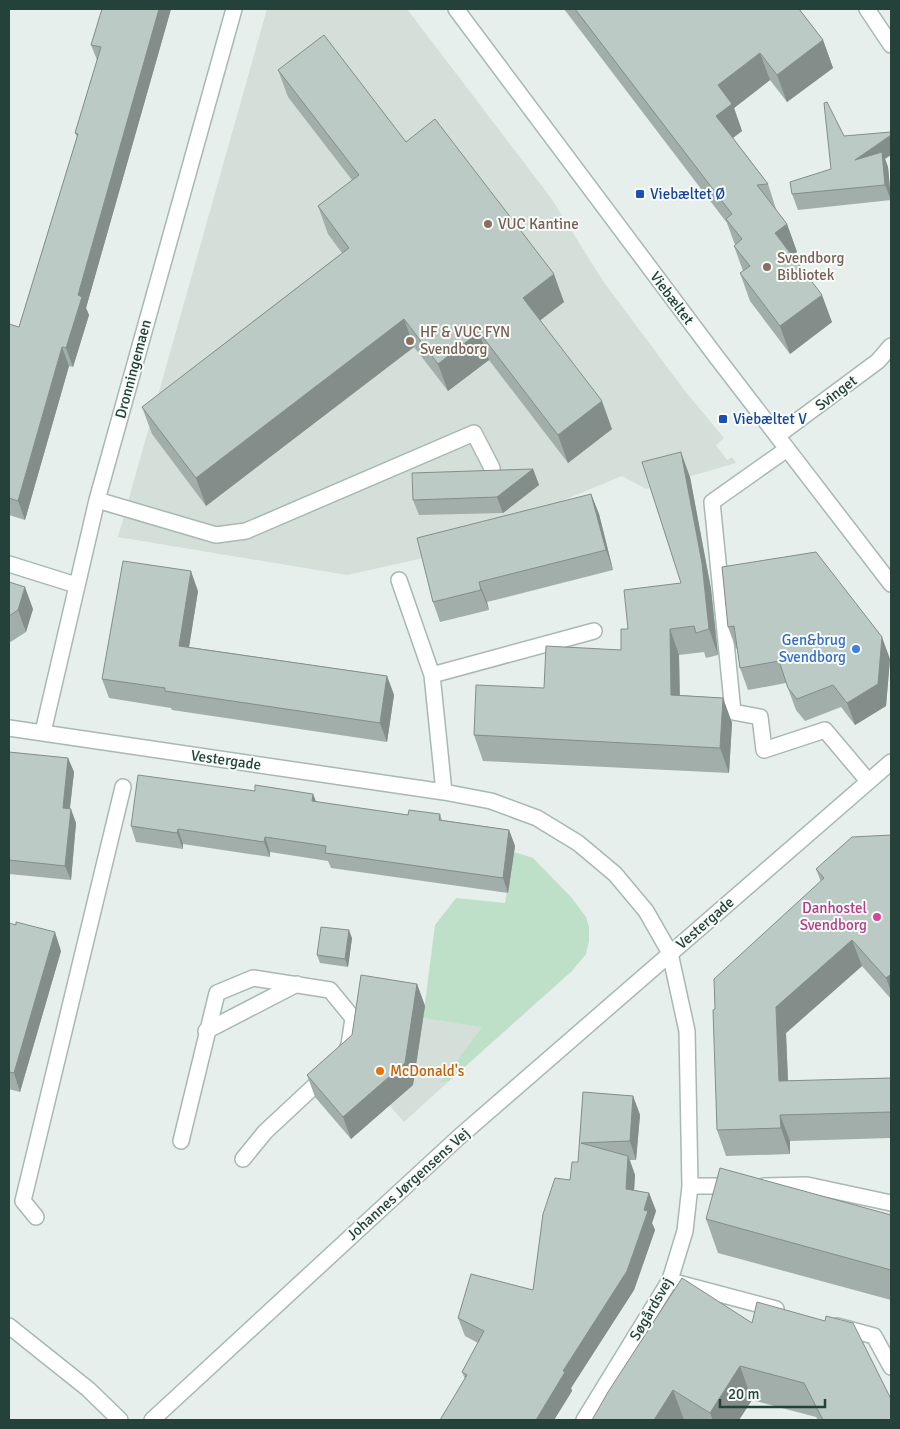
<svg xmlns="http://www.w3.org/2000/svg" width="900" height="1429" viewBox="0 0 900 1429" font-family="Signika,sans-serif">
<rect width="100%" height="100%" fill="#e6efeb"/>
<path fill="#d4dfda" d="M267,9h140l144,189 52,83 82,110 39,47 -8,7 11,15 5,-3 4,6 -90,26 -24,-13 -198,82 -77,17 -229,-38z
M423,1018l60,8 -42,57 8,-2 -45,41 -15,-17 24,-20z"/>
<path fill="#bfe0c8" d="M514,852l19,6 39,40 14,19 3,10v14l-3,13 -14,17 -123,110 -9,2 42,-56 -59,-9 12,-93 21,-27 49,5z"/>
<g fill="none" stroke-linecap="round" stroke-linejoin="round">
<g stroke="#a8b8b2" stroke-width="18">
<path id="minor" d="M456,9l259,346 176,229
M867,9l24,36
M777,436l101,-75 13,-15
M787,449l-75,53 21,210 27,5 4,33 61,-20 43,51
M97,500l119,35 30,-4 228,-98 18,35
M9,564l67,21
M399,580l33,95 12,117
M432,675l162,-44
M9,728l435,64 47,9 46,17 41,25 37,31 31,37 24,42 17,78 3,155 -5,45 -15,49 -86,140
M43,732l54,-232 137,-491
M206,1031l91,-47
M181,1141l36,-148 36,-15 77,12 23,28 -4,27 -4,9
M243,1159l22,-27 61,-57
M690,1186h46
M764,1186l43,-1 84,18
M36,1217l-13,-16 100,-414
M678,1283l98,26
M9,1326l79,63 32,31
M837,1326l37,10 17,31
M152,1420l307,-283 432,-375"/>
</g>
<use href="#minor" stroke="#fff" stroke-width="15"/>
</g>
<path fill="#a1aea9" d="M102,9h69l-85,299 3,7 -16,52 -4,-1 -44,154 -16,-5v-191l10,3 58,-190 -2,-4 22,-73 -6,-15z
M564,9h235l24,31 10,28 -46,34 -17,-22 -36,28 8,23 -9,7 35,46 9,28 10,12 10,28 -5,3 40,67 -42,32 -40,-53 -10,-28 3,-2 -9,-25 1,-1 -8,-22z
M278,70l128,72 158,160 -24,18 72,109 -44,34 -79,-103 -41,31 -34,-44 -208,159 -54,-72 -10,-27 200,-154 -14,-19 -10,-28 34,-26 -64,-83z
M844,136l41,23 3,8 3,33 -93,10 -6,-16 39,-25z
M533,469l6,16 -36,28 -84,2 -6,-15z
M690,477l21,112 7,66 -12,3 -2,-6 -25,3 1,40 43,3 9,25 -3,50 -246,-12 -9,-26 70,-47 77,-38 7,-21 53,-46z
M591,494l8,20 14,56 -126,32 2,8 -49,12 -7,-20z
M722,567l168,92 -4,47 -31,19 -14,-18 -36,14 -9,-11 -10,-27 -38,7 -8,-22 -3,-20 -1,1 -8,-22z
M9,582l24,27 -7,23 -17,11z
M198,591l-9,56 198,29 7,19 -7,47 -215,-32 -1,-2 -62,-10 -7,-19z
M9,752l59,6 6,14 -4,37 6,14 -5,57 -62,-6z
M255,791l58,3 3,8 92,13 32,-1 2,6 67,10 6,16 -7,47 -177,-25 -3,-7 -58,-9v5l-87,-13v5l-47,-7 -5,-16z
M891,835v164l-29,-33 -76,67 2,48 103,-3v60l-101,3v13l-64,2 -9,-26 -2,-121 106,-127 -5,-13z
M9,923l52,28 -41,141 -11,-3z
M352,938l-4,29 -28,-4 -3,-8z
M417,984l8,22 -12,79 -62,54 -36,-42 -8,-22 45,-40z
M583,1092l50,4 7,19 -4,45h-6l5,15 -1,15 15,3 7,18 -4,12 3,7 -21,60 -63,98 1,3 -18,29h-114l25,-41 -3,-7 16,-29 -13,-7 -7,-18 75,-28 37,-110 8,-18z
M891,1215v85l-173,-47 -12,-34z
M682,1278l209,142h-73l-2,-3 -64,-17 -13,20h-147z"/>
<path fill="#838d89" d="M159,9h12l-85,299 3,7 -16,52 -7,-19 12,-53z
M823,40l10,28 -46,34 -10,-27z
M760,53l10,27 -36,28 8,23 -16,12 -10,-27 2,-31z
M891,135v20l-6,4 3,8 3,33 -6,-15 -30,-25z
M787,224l10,28 -12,8 -10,-27z
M554,274l10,28 -31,24 -10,-28z
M822,295l10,27 -42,32 -10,-28z
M404,319l10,28 -208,159 -10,-28z
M479,332l10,28 -41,31 -10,-27z
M62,347l7,19 -44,154 -7,-19z
M602,401l10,28 -44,34 -10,-28z
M681,452l9,25 21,112 7,66 -9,-26z
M533,469l6,16 -36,28 -6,-16z
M591,494l8,20 14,56 -7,-20z
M191,571l7,20 -12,75 -7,-20z
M479,582l8,20 2,8 -8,-20z
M25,587l8,22 -7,23 -8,-22z
M670,629l9,26 1,65 -9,-25z
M882,637l8,22 -4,47 -31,19 -8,-22z
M387,676l7,19 -7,47 -7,-19z
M723,698l9,25 -3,50 -9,-25z
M68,758l6,14 -6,51 -5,-15z
M313,794l6,15 -7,-8z
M71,809l5,14 -5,57 -6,-14z
M178,829l5,15v5l-6,-16z
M509,830l6,16 -7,47 -5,-15z
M265,837l5,15v5l-6,-15z
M349,930l3,8 -4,29 -3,-8z
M55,932l6,19 -41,141 -6,-19z
M852,940l10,26 -76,67 3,74 -10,-26 -3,-74z
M891,974v18l-5,-14z
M417,984l8,22 -12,79 -62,54 -8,-22z
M633,1096l7,19 -4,45 -6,-19z
M780,1115l10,26v13l-9,-26z
M628,1156l7,19 -2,33 -7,-19z
M649,1193l7,18 -4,12 3,7 -21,60 -63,98 1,3 -18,29h-18l27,-49 81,-161z
M740,1366l12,34 -13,20h-26l-3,-7z
M673,1390l11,30h-30z"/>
<path fill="#bbcac4" stroke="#838d89" d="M102,9h57l-81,286 4,2 -16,51 -4,-1 -44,154 -9,-3v-174l10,3 59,-193 -3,-1 26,-86 -10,-2z
M575,9h224l24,31 -46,35 -17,-22 -42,32 14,19 -16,12 52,68 -11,1 30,39 -12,9 47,62 -42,31 -40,-53 10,-7 -16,-20 8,-7 -16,-20 6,-5z
M324,35l82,107 29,-23 119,155 -31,24 79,103 -44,34 -79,-103 -41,32 -34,-45 -208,159 -54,-71 207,-159 -31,-42 41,-31 -81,-105z
M827,102l17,34 47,-4v3l-36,25 27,-8 3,33 -93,9 -2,-12 41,-13 -7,-66z
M681,452l21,111 7,66 -13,4 -2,-7 -24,3 1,66 52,3 -3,50 -246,-13 2,-50 68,3 2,-42 75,4v-21h7l-4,-39 57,-7 -39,-121z
M533,469l-36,28 -84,3 -1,-27z
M591,494l15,56 -127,32 2,8 -48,12 -16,-64z
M816,552l66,85 -4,47 -31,19 -14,-18 -36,14 -9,-11 -9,-27 -39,7 -6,-42 -6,1 -6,-60z
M123,561l68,10 -12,75 208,30 -7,47 -215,-32v-3l-63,-9z
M9,582l16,5 -7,23 -9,6z
M9,752l59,6 -5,50 8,1 -6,57 -56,-6z
M138,775l117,16v-6l58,9 -1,7 96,14 1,-5 31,4 -1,6 70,10 -6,48 -178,-25 1,-7 -61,-9 -1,5 -86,-13 -1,4 -46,-7z
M891,835v139l-5,4 -34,-38 -76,67 3,74 112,-3v34l-111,3 1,13 -64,2 -4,-120 2,-1 -1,-30 110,-101 -8,-9 36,-32z
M16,922l39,10 -41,141 -5,-1v-149l7,2z
M321,927l28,3 -4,29 -28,-4z
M361,975l56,9 -12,79 -62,54 -36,-42 45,-40z
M583,1092l50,4 -3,45 -49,2 47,13 -2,33 23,4 -5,17 4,1 -21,60 -64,100 2,1 -29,48h-96l27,-45 -5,-3 22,-41 -26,-13 13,-44 62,16 10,-76 12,-36 15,2 2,-18h6z
M720,1168l171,47v55l-185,-51z
M682,1278l70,45 5,-21 68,19 1,-5 27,7 38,76v21h-68l-19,-37 -64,-17 -30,47 -37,-23 -19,30h-62l16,-28z"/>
<g fill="#1a4fb4" stroke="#f7fbf9" stroke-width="2">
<rect x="635" y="189" width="10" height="10" rx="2.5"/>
<rect x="718" y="414" width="10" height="10" rx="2.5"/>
</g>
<g fill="#8d6e63" stroke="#f7fbf9" stroke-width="2">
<circle cx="488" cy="224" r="5"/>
<circle cx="767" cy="267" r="5"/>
<circle cx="410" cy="341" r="5"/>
</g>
<circle fill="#3f7fe0" stroke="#f7fbf9" stroke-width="2" cx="856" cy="649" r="5"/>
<circle fill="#d1479c" stroke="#f7fbf9" stroke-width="2" cx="877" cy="917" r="5"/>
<circle fill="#e8710a" stroke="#f7fbf9" stroke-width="2" cx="380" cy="1071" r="5"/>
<g text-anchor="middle" stroke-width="4" stroke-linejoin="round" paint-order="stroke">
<g font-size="15" fill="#164399" stroke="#f7fbf9" text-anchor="start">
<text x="650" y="199">Viebæltet Ø</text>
<text x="733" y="424">Viebæltet V</text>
</g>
<g font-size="15" fill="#785e54" stroke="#f7fbf9" text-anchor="start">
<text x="498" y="229">VUC Kantine</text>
<text x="777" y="263">Svendborg<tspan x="777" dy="17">Bibliotek</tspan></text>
<text x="420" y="337">HF &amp; VUC FYN<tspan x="420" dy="17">Svendborg</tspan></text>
</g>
<g font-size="15" fill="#24423a" stroke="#f7fbf9">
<text transform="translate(672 298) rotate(53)" y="5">Viebæltet</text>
<text transform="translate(133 369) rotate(-75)" y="5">Dronningemaen</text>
<text transform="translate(836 393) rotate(-37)" y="5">Svinget</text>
<text transform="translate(226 760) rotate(8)" y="5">Vestergade</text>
<text transform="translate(705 923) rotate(-41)" y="5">Vestergade</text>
<text transform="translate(408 1184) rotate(-42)" y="5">Johannes Jørgensens Vej</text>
<text transform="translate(651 1309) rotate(-60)" y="5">Søgårdsvej</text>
</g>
<g font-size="15" fill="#366cbe" stroke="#f7fbf9" text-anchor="end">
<text x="846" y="645">Gen&amp;brug<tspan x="846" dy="17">Svendborg</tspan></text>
</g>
<g font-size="15" fill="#b23c85" stroke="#f7fbf9" text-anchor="end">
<text x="867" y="913">Danhostel<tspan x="867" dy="17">Svendborg</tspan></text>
</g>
<g font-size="15" fill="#c56008" stroke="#f7fbf9" text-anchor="start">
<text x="390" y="1076">McDonald's</text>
</g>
</g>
<rect width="900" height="1429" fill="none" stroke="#24423a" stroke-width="20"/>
<path d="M720 1399v8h105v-8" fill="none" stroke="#24423a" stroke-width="2.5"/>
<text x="728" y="1399" font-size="15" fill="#24423a" stroke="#f7fbf9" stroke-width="4" paint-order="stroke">20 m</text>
</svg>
